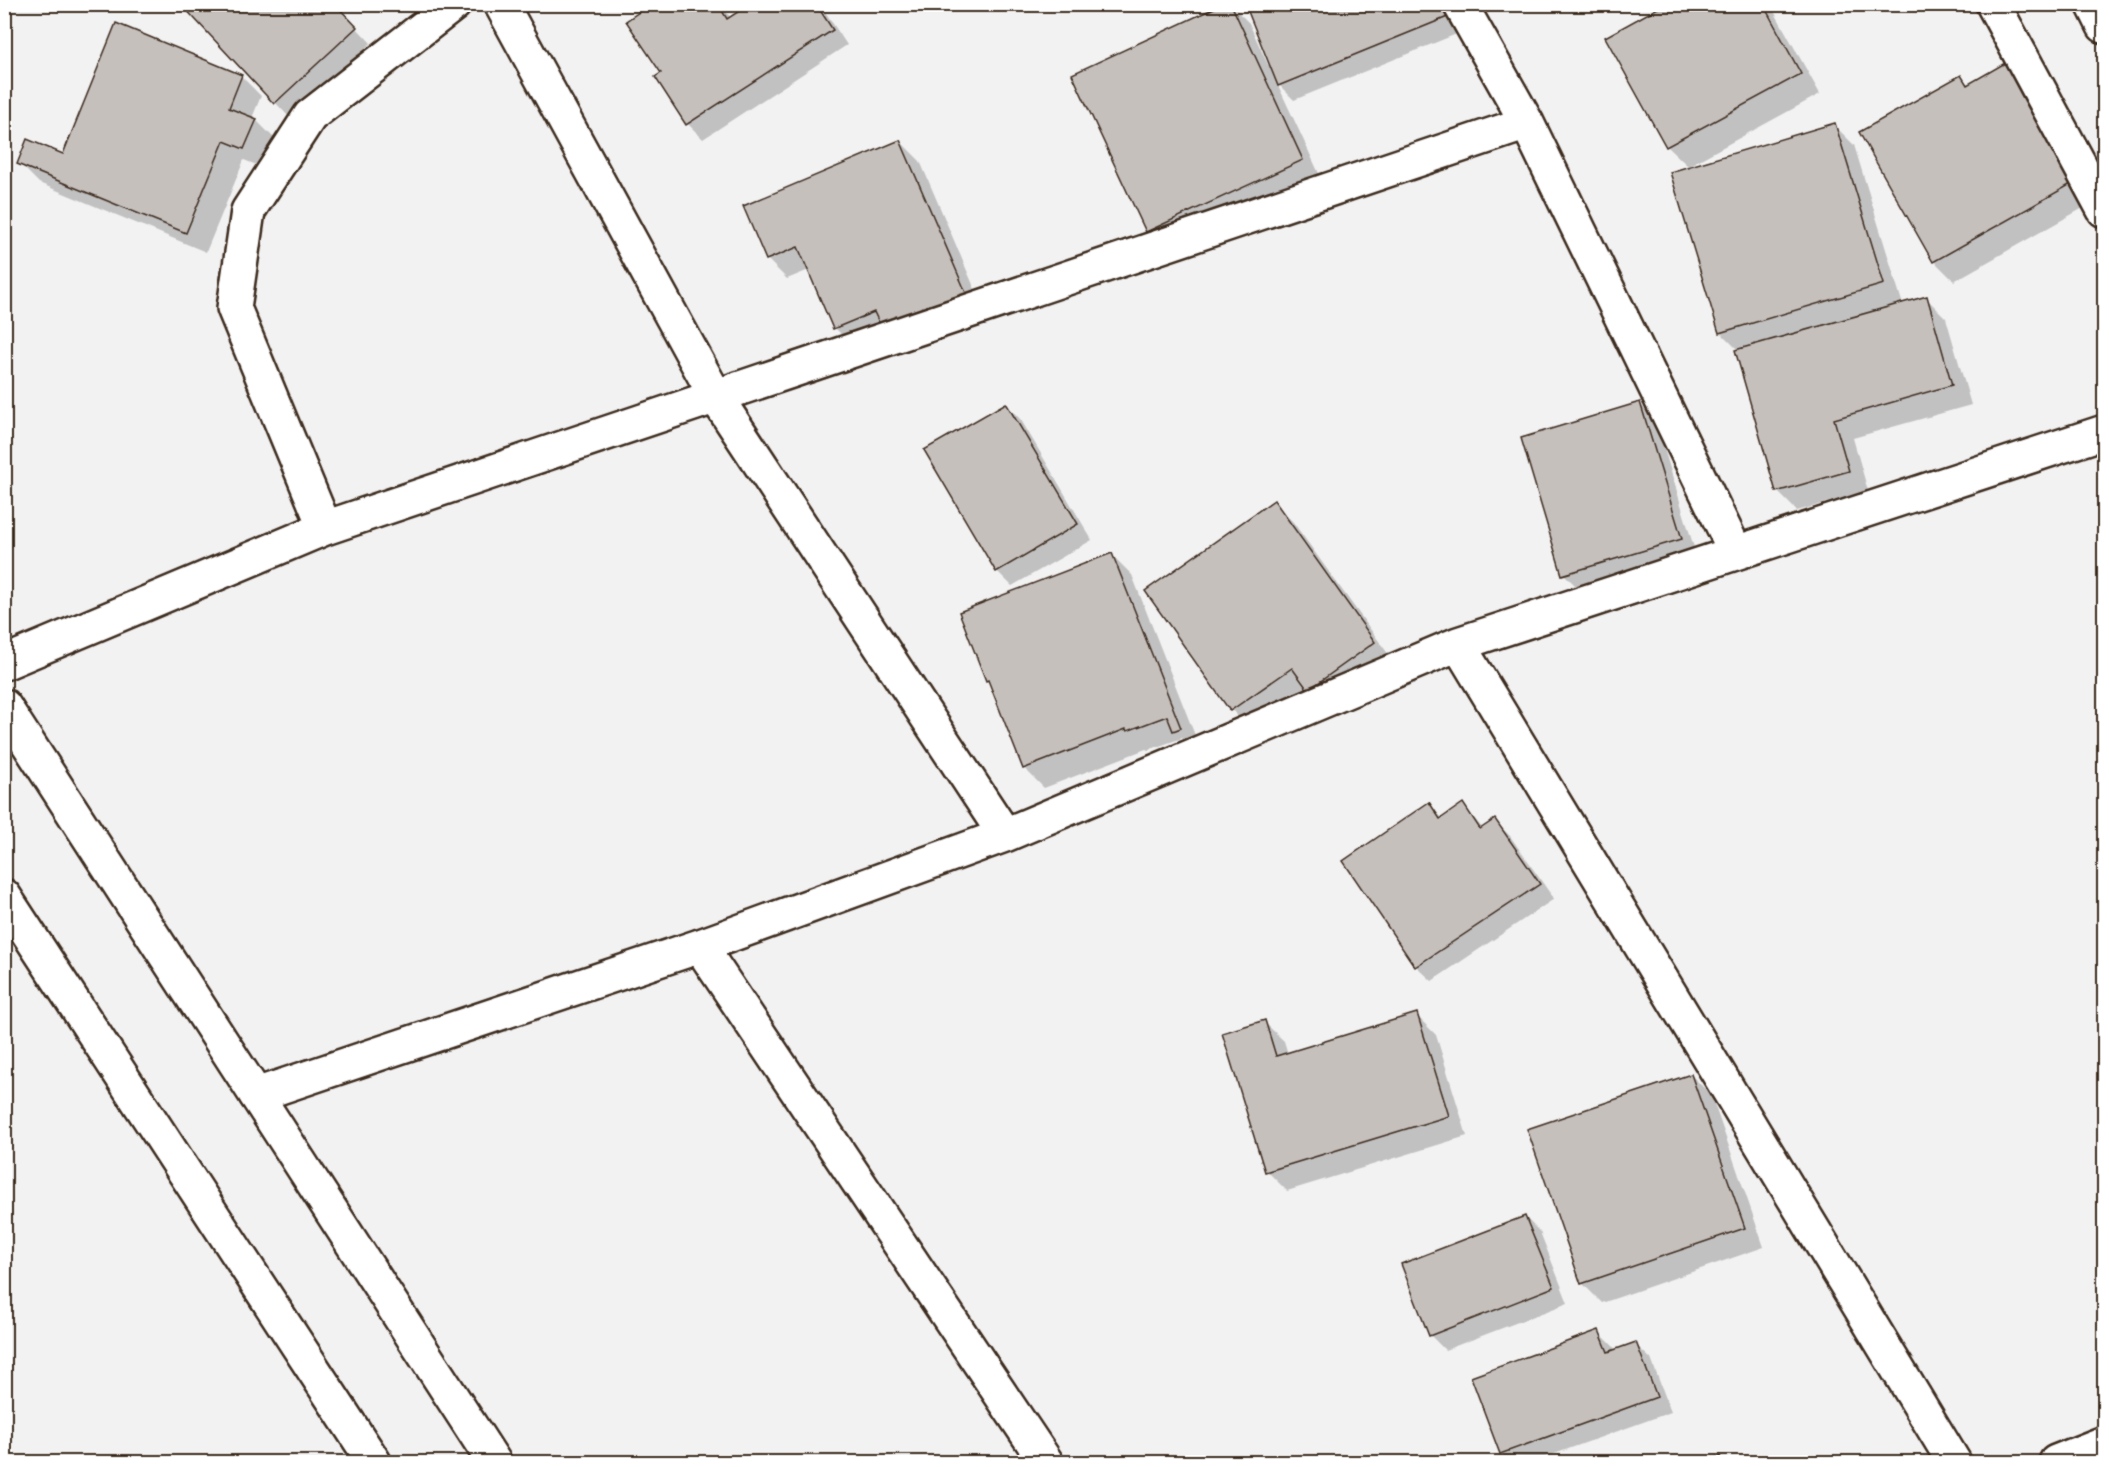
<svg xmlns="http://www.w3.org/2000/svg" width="2109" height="1467" viewBox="0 0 2109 1467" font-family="Sriracha,sans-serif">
<rect width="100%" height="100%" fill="#f3f2f2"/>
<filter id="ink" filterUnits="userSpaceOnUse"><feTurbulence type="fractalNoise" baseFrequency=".0167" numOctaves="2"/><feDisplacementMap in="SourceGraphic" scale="12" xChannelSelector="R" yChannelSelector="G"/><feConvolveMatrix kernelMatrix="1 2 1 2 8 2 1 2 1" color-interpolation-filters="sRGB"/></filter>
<g filter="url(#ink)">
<path fill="#0003" d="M183,4h151l37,39 -81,75z
M654,4h68l9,15 22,-15h67l27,41 -144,94 -15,-15 -31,-47 6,-4z
M1230,4l19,19 19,42 185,-61 11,27 -170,69 -17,-17 45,97 -155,71 -20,-20z
M1668,4h102l50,90 -132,72 -20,-19 -61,-109z
M241,76l20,20 -9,22 4,2 20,20 -12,28 -20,-8 -38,92 -167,-69 -20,-20 45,-7z
M1960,77l139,122 -145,82 -20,-20z
M1834,125l20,20 49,160 23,-7 20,20 25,87 -118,33 15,53 -71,20 -20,-20 -39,-141 -18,-18z
M900,141l20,20 66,154 -131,33 -20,-20 -26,-58 -22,9 -20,-20z
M1006,404l15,16 71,120 -80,46 -15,-15z
M1640,404l15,15 41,135 -117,35 -15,-15z
M1273,502l20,20 101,140 -143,68 -19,-20 -85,-119z
M1112,555l20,20 68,173 -6,2 -12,-12 -34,12 -2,-1 -102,39 -20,-20 -32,-83 -5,-5z
M1429,804l14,15 20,-14 20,24 12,-8 15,15 44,63 -122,82 -16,-15 -71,-105z
M1416,1015l20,20 31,101 -180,55 -20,-20 -3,-149 20,19 4,13z
M1691,1075l20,20 53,152 -162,56 -20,-20z
M1525,1217l15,15 28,71 -123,47 -15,-15z
M1599,1332l15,15 2,4 19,-7 16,15 20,53 -139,50h-21l-10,-9z"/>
<path fill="#c6c0bd" stroke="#3b2a1e" stroke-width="1.5" d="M181,4h154l22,23 -83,77z
M651,4h67l9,15 23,-15h66l17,26 -147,95 -31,-48 6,-4 -35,-52z
M1223,4h8l72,156 -157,72 -74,-158z
M1245,4h200l5,12 -172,70z
M1665,4h98l38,70 -135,73 -61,-110z
M116,23l126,52 -13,33 28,11 -13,30 -20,-8 -38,92 -169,-69 10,-25 36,15z
M2012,59l68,120 -147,83 -74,-130 102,-57 6,10z
M1835,123l49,161 -165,49 -49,-161z
M900,140l67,155 -84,36 -9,-19 -41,17 -35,-82 -32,13 -23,-54z
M1927,296l25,89 -118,34 15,52 -73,21 -41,-142z
M1640,402l42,137 -120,36 -41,-137z
M1006,403l72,121 -82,48 -72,-122z
M1274,500l101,142 -67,48 -16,-22 -62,43 -85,-120z
M1112,553l69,175 -8,3 -6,-15 -40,15 -1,-2 -103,40 -35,-89 -2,1 -27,-69z
M1429,802l11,17 23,-16 17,26 15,-10 45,65 -125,83 -72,-106z
M1417,1013l32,103 -184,56 -43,-139 43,-13 11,36z
M1691,1074l54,154 -164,56 -54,-155z
M1525,1216l29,71 -125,49 -28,-72z
M1599,1330l9,22 28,-10 21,55 -157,57 -29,-77z
M1720,1456l3,6h-22z"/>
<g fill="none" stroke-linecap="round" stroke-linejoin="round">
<g stroke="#3b2a1e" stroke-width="38">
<path id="minor" d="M501,4l215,393 289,438
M1460,4l67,119 209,430
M1993,4l111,206
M2093,4l11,22
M325,528l-91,-220 14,-97 62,-95 144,-112
M1458,644l496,818
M4,663l321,-135 1202,-405
M700,946l346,516
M256,1095l444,-149 305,-111 453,-191 646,-212
M2056,1462l48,-19"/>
</g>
<g stroke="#3b2a1e" stroke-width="38">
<path id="major" d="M4,706l490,756
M4,896l370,566"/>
</g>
<use href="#minor" stroke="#fff" stroke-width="33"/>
<use href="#major" stroke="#fff" stroke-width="33"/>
</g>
</g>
<rect width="2109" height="1467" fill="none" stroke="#fff" stroke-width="24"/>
<rect x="12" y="12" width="2085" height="1443" fill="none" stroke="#3b2a1e" stroke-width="2" filter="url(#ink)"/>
</svg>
